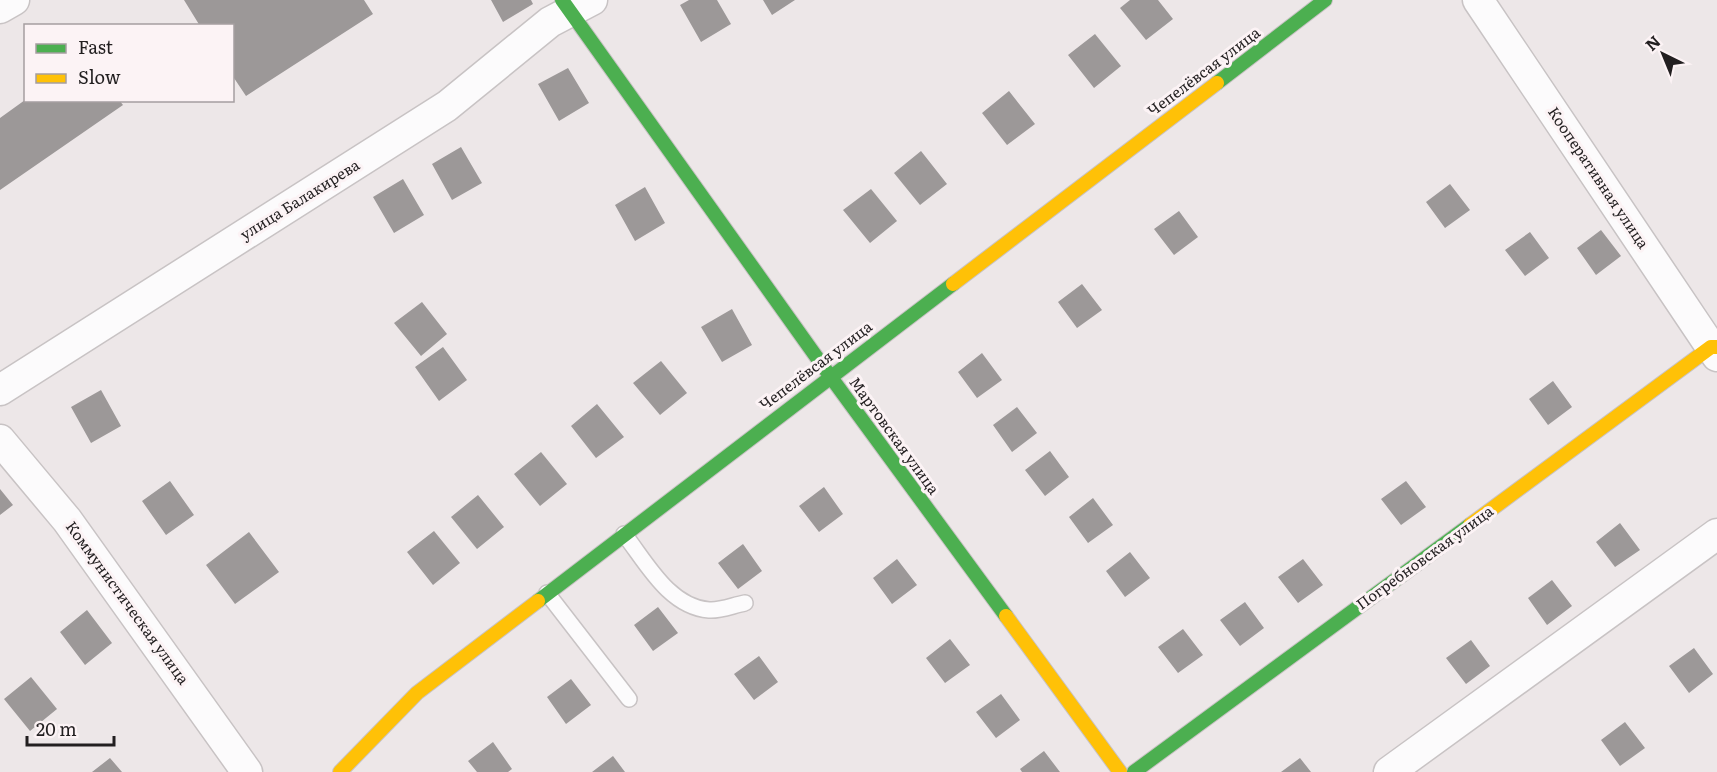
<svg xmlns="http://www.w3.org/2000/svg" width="1717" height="772" viewBox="0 0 1717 772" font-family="Literata,serif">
<rect width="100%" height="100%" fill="#ede7e8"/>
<path fill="#9c9898" d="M184,0h180l9,14 -127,82 -14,-21v-49h-32z
M491,0h40l2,4 -30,18z
M689,0h28l14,24 -30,18 -21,-37z
M763,0h32l-23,15z
M1130,0h28l15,19 -27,21 -26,-32z
M1095,34l26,32 -27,22 -26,-33z
M568,68l21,35 -30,18 -21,-37z
M1009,91l26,33 -28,21 -25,-32z
M25,100h94l4,5 -123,85v-72z
M461,147l21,36 -30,17 -20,-36z
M921,151l26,33 -27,21 -26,-32z
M403,179l21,36 -30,18 -21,-36z
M1450,184l20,26 -25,18 -19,-26z
M645,187l20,36 -30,18 -20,-36z
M871,189l26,32 -27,22 -27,-33z
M1179,211l19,26 -24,18 -20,-26z
M1601,230l20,26 -25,19 -19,-27z
M1530,232l19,26 -24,18 -20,-26z
M1082,284l20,26 -25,18 -19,-26z
M422,302l25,32 -26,22 -27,-33z
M732,309l20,36 -30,17 -21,-35z
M443,347l24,33 -28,21 -24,-34z
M982,353l20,27 -25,18 -19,-26z
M661,361l26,32 -27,22 -27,-32z
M1553,381l19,26 -24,18 -19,-26z
M101,390l20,36 -30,17 -20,-36z
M597,404l27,33 -28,21 -25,-32z
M1017,407l20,26 -25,19 -19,-27z
M1050,451l19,26 -24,19 -20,-26z
M541,452l26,32 -27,22 -26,-32z
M170,481l24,34 -28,20 -24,-34z
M1406,481l20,26 -25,18 -20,-26z
M824,487l19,27 -24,18 -20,-26z
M0,489l13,16 -13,10z
M478,495l26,32 -27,22 -26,-32z
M1093,498l20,27 -25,18 -19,-26z
M1620,523l20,27 -25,17 -19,-25z
M434,531l26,32 -27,22 -26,-33z
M249,532l30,40 -44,32 -29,-39z
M743,544l19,27 -24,18 -20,-26z
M1130,552l20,26 -25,19 -19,-26z
M897,559l20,26 -25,19 -19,-26z
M1303,559l20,26 -25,18 -20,-26z
M1552,580l20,26 -25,19 -19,-27z
M1245,602l19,26 -24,18 -20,-26z
M658,607l20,26 -25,18 -19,-26z
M87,610l25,33 -27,22 -25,-33z
M1183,629l20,26 -25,18 -20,-26z
M950,639l20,26 -25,18 -19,-25z
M1471,640l19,26 -24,18 -20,-26z
M1694,648l19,26 -24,19 -20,-27z
M759,656l19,26 -24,18 -20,-26z
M31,677l26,32 -27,22 -26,-32z
M571,679l20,26 -25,19 -19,-27z
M1001,694l19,26 -24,18 -20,-26z
M1625,722l20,26 -25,18 -19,-26z
M493,742l19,27 -4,3h-31l-9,-11z
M1044,751l16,21h-38l-2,-3z
M613,756l12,16h-33z
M110,758l12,14h-30z
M1300,758l11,14h-30z"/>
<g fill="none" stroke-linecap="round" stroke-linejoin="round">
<g stroke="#c8c3c4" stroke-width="18">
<path id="lane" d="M624,534c22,28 45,73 85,76 11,1 25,-5 36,-7
M547,593l82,106"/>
</g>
<g stroke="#c8c3c4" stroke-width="33">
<path id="street" d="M1478,0l239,356
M0,8l14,-8
M0,390l447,-284 103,-84 42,-22
M0,440l67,80 180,252
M1389,772l328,-238"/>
</g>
<g stroke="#c8c3c4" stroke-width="16">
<path id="fast" d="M562,0l268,376 176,240
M1217,83l108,-83
M538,601l415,-317
M1134,772l336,-247"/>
</g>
<g stroke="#c8c3c4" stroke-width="16">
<path id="slow" d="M953,284l264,-201
M1470,525l241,-178h6
M1006,616l114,156
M340,772l77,-79 121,-92"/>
</g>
<use href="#lane" stroke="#fcfbfc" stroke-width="15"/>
<use href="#street" stroke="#fcfbfc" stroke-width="30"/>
<use href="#fast" stroke="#4caf50" stroke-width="14"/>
<use href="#slow" stroke="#ffc107" stroke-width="14"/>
</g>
<g text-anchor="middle" stroke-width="6" stroke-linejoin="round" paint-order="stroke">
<g font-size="15" fill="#221f20" stroke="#fcf3f5">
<text transform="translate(1204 72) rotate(-37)" y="5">Чепелёвсая улица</text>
<text transform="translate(1598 178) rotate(56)" y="5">Кооперативная улица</text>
<text transform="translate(300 200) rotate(-32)" y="5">улица Балакирева</text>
<text transform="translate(816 366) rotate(-37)" y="5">Чепелёвсая улица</text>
<text transform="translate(894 436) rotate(54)" y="5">Мартовская улица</text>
<text transform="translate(1425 558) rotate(-36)" y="5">Погребновская улица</text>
<text transform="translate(127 603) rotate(54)" y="5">Коммунистическая улица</text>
</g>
</g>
<rect x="24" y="24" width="210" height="78" fill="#fcf3f5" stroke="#a59ea0" stroke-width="1.5"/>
<rect x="36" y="44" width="30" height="9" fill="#4caf50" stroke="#a59ea0" stroke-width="1.5"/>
<text x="78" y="54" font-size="18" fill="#221f20">Fast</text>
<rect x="36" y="74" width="30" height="9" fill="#ffc107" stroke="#a59ea0" stroke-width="1.5"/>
<text x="78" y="84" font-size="18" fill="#221f20">Slow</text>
<g transform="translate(1663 54) rotate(317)" stroke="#fcf3f5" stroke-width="4.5" paint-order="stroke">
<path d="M0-4.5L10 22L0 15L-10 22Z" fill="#221f20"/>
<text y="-9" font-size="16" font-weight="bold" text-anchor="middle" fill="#221f20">N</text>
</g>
<path d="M27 736v9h87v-9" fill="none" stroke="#221f20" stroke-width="3"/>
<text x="36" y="736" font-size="18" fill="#221f20" stroke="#fcf3f5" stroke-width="4.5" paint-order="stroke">20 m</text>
</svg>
